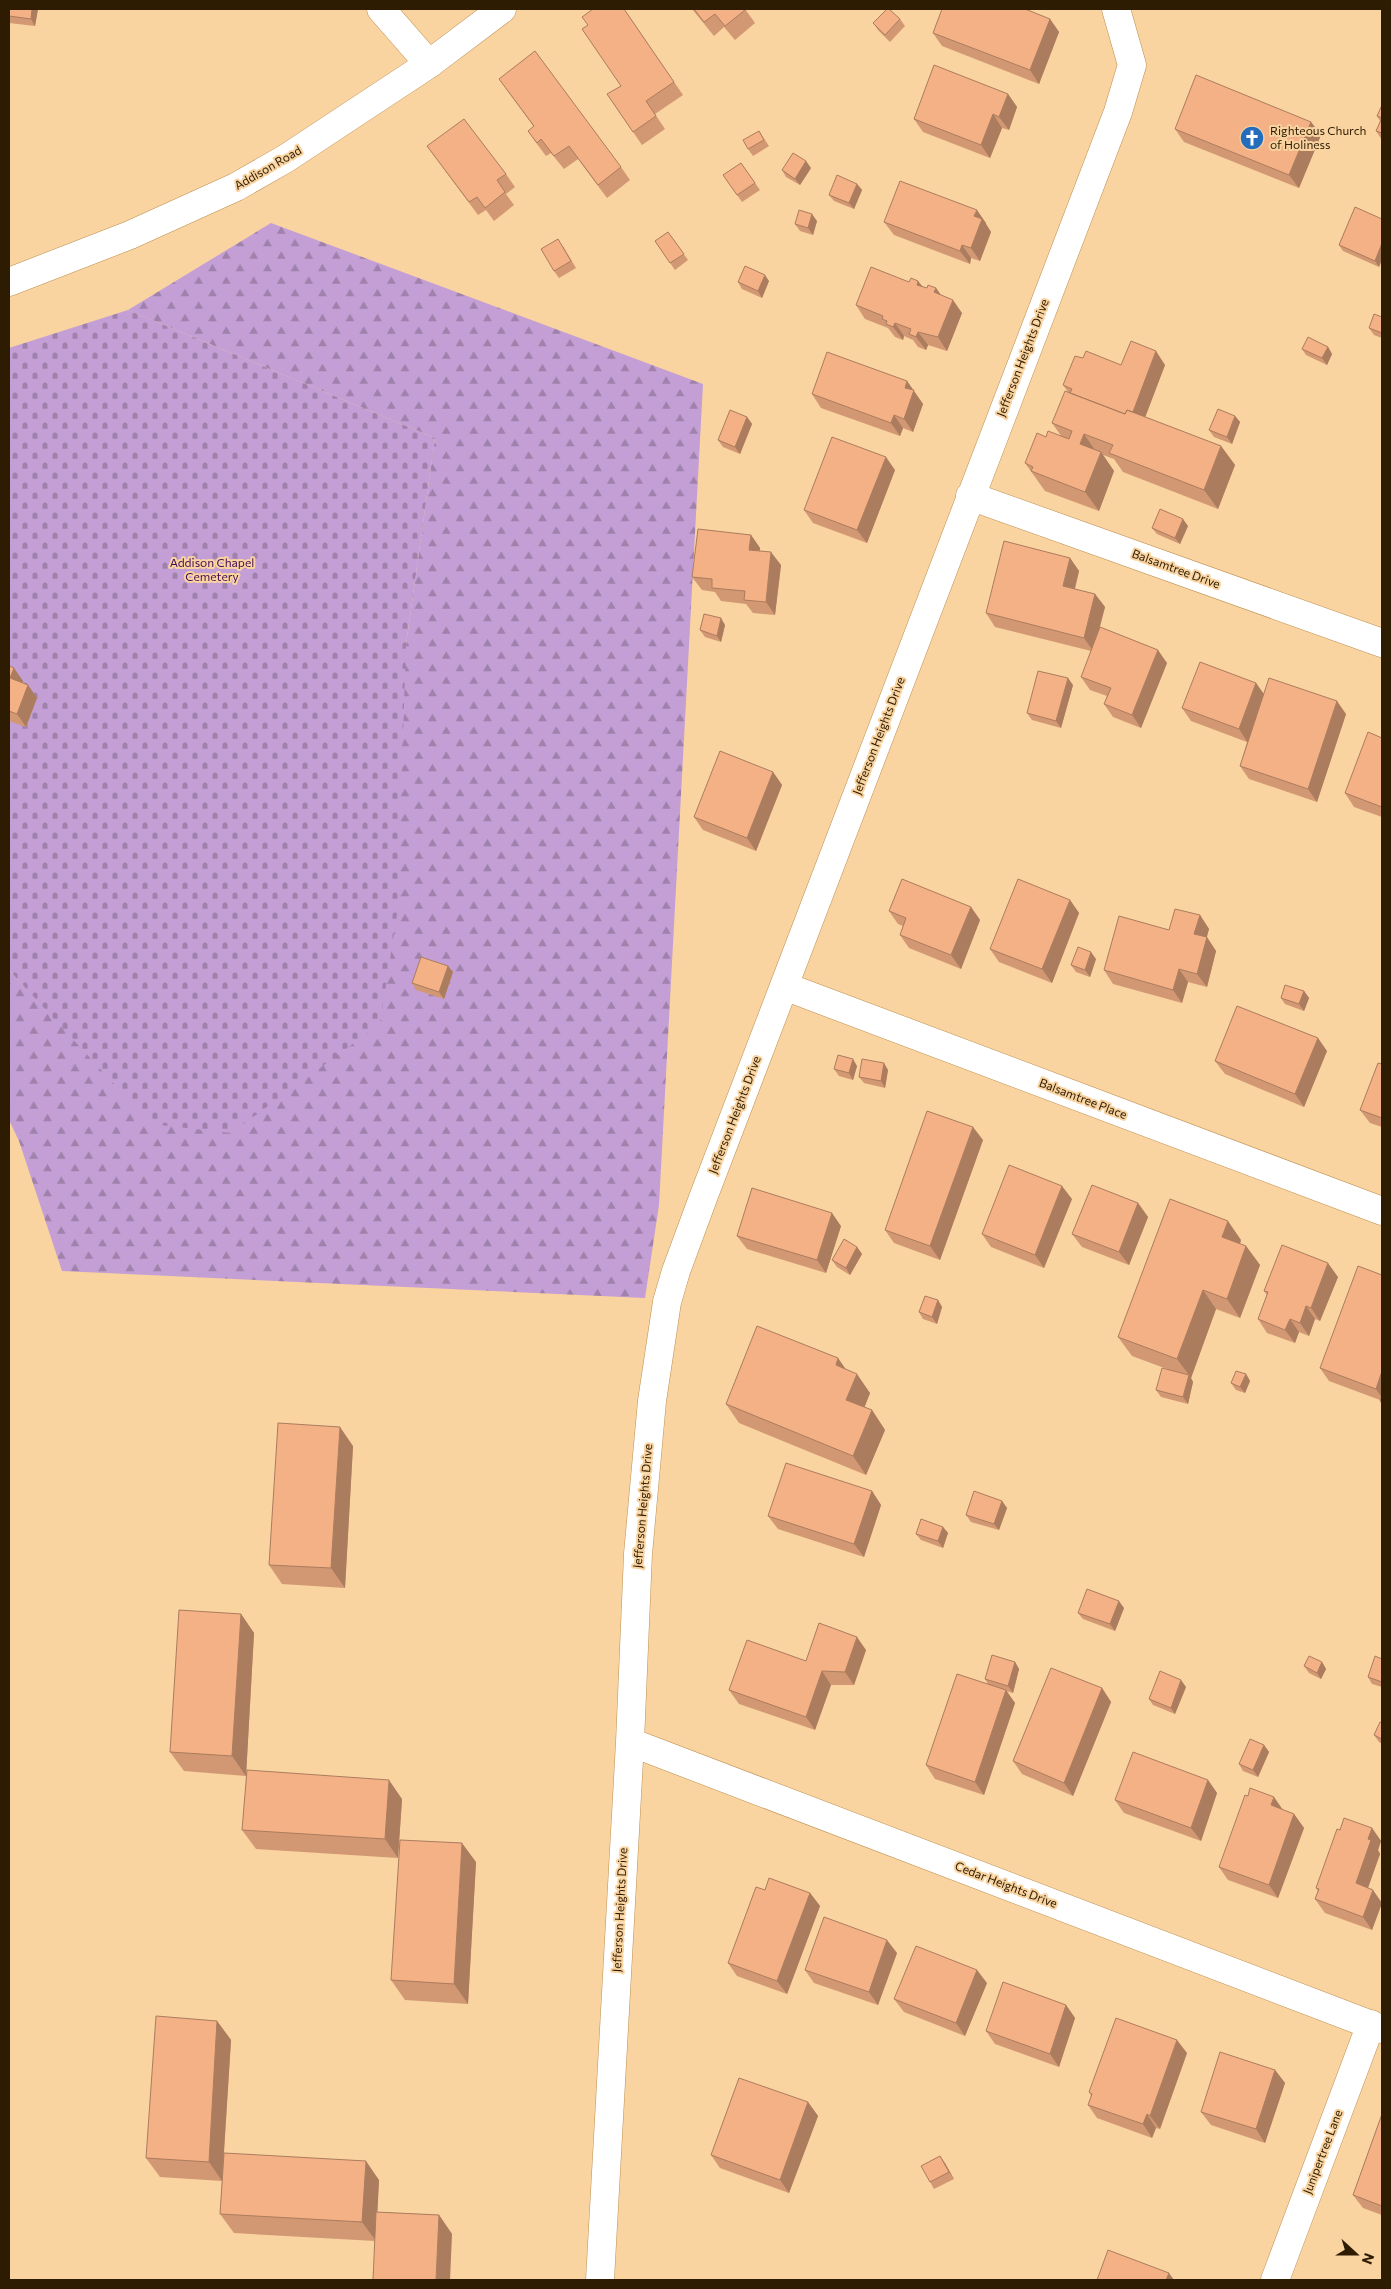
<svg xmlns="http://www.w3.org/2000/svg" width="1391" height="2289" viewBox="0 0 1391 2289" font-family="Commissioner,sans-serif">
<defs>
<pattern id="forest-firs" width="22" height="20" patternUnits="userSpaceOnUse" patternTransform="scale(1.25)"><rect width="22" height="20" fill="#c39fd5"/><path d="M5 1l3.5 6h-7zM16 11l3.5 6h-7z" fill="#9f81ab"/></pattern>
<pattern id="cemetery-stones" width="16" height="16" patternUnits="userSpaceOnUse" patternTransform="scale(1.25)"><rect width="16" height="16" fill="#c39fd5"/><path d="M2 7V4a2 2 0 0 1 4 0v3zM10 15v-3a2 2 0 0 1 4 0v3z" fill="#9f81ab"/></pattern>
</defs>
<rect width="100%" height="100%" fill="#f9d3a0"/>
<path fill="url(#forest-firs)" d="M271,223l432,161 -44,821 -14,93 -583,-27 -43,-130 -10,-21v-150l29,31 368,-356 29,-207 -307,-128z"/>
<path fill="url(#cemetery-stones)" d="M128,310l307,128 -29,207 -9,269 -17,110 -149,109 -80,-9 -142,-154v-622z"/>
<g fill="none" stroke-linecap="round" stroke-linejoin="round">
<g stroke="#be9051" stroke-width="29">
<path id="minor" d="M381,9l48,55
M970,496l412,147
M784,986l598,225
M630,1742l752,287
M600,2280l30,-538 8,-188 14,-153 15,-99 9,-31 27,-73 415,-1086 14,-47 -16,-56
M1275,2280l96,-256"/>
</g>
<g stroke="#be9051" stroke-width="29">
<path id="tertiary" d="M9,282l121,-47 106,-48 49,-28 144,-95 73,-55"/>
</g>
<use href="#minor" stroke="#fff" stroke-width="28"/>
<use href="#tertiary" stroke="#fff" stroke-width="28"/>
</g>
<path fill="#d29873" d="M9,9h29l-3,17 -26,-3z
M616,9h8l59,86 -28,19 10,15 -23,16 -35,-51 14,-8z
M692,9h53l10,14 -20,17 -11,-13 -10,9z
M900,19l5,7 -15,16 -12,-12 -5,-7z
M1050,19l9,13 -20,52 -97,-38 -9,-13z
M499,79l122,88 9,13 -23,18 -29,-39 -14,10 -13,-16 -5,3 -9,-12 -9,-13 6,-4z
M1008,94l9,13 -8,23 -7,-2 -12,30 -67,-26 -9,-13z
M1382,105v35l-6,-9 4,-10 -3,-5z
M1311,122l10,13 -22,53 -115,-46 -9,-13z
M759,131l10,15 -16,10 -5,-7z
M427,146l79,28 9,13 -9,7 8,11 -20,16 -8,-11 -8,5z
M741,163l19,27 -18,12 -19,-27z
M811,168l-11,17 -14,-8 -4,-7z
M857,184l5,6 -8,19 -20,-8 -5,-6z
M1355,207l24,60 -36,-16 -4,-6z
M817,221l-4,14 -13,-4 -5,-7z
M884,222l102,1v1l5,8 -11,29 -9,-3 -1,6 -76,-29z
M668,232l20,28 -13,10 -20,-29z
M563,246l13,22 -17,10 -5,-7z
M769,281l-7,17 -20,-9 -4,-7z
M918,281l5,6 4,1h9l5,7 21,18 -15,38 -19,-6 -2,5 -8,-3 -5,-7 -9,-4 -1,4 -8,-3 -7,-9 -23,-9 -9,-14 53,-23z
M1382,317v21l-8,-3 -5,-7z
M1328,347l4,7 -5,11 -21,-10 -4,-6z
M1083,358l38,7h44l-20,52 76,29 14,19 -17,44 -95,-37 -9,-13 -11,-4 11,16 -15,40 -54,-20 -20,-28 21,-26h16l-10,-14 16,-31 -5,-7z
M907,381l16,23 -10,28 -10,-4 -3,8 -79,-28 -9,-14z
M1235,416l5,6 -8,22 -18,-7 -5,-7z
M747,417l5,7 -12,30 -17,-7 -5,-7z
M895,470l-28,73 -54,-20 -9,-13z
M1188,526l-8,18 -23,-10 -5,-6z
M751,535l9,13v3l21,14 -6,50 -22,-2 -7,-9 -25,-3 -6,-9 -13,-2 -10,-13z
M1070,558l9,13 -4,18 20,5 10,13 -6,24 68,32 -26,65 -28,-11 -9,-13 3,-8 -17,-6 -9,-13 10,-26 -96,-24 -9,-14z
M725,625l-4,17 -16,-5 -5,-7z
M9,666l14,15 -1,2 6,2 9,13 -11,29 -17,-6z
M1256,683l8,11 82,20 -29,88 -68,-23 -9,-13 7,-24 -56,-21 -9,-13z
M1073,685l-12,43 -29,-8 -5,-7z
M1382,738v79l-28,-10 -9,-14z
M773,772l9,13 -26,66 -53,-21 -9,-13z
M1070,900l9,13 -27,70 -53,-21 -9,-13z
M971,907l9,13 -19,49 -52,-21 -9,-13 3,-9 -5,-2 -9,-13z
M1200,915l9,14 -3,8 10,14 -9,36 -19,-5 -6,21 -69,-19 -9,-14 65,-40z
M1096,959l-6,18 -14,-5 -5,-7z
M448,966l5,6 -9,27 -28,-9 -4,-7z
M1304,991l5,7 -5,13 -19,-7 -4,-6z
M1327,1051l-23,56 -79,-33 -10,-13z
M1382,1064v63l-12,-4 -10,-13z
M857,1066l-4,14 -14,-4 -5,-7z
M888,1070l-3,18 -21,-5 -5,-6z
M983,1140l-43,120 -46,-17 -9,-13z
M1072,1199l-28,69 -53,-21 -9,-13z
M1138,1203l10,14 -19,48 -47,-18 -10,-13z
M841,1226l-15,47 -79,-24 -10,-13z
M1241,1240l-1,4 6,2 14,19 -20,53 -24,-9 -25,69 2,4 -5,22 -27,-7 -5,-7 11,-21 -35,-13 -14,-19z
M857,1247l5,7 -12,21 -13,-8 -5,-7z
M1382,1275v130l-2,-4v-1l-51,-19 -9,-13z
M1338,1277l-18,44 -5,-2 -6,17 -10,-4 -4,11 -28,-10 -9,-14 9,-24 -3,-4z
M938,1300l4,7 -5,17 -14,-5 -4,-7z
M845,1369l25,24 -6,14 8,3 13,20 -19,45 -127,-52 -13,-19z
M1246,1374l4,7 -5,12 -9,-3 -5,-7z
M353,1446l-8,142 -63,-4 -13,-19z
M872,1491l9,14 -17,52 -86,-28 -10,-13z
M1002,1501l5,7 -8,22 -28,-8 -5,-7z
M943,1527l5,6 -5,15 -22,-8 -5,-6z
M1124,1608l-9,23 -32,-12 -5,-6z
M241,1614l13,19 -8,143 -62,-5 -14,-19z
M866,1650l-12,35h-23l-16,45 -76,-26 -10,-14 77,-29z
M1382,1659v28l-10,-3 -4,-7z
M1015,1662l4,7 -6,24 -7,-2 9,12 -31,92 -49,-16 -9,-14 62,-81 -3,-5z
M1322,1662l4,7 -5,10 -12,-6 -5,-7z
M1186,1687l-11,27 -22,-9 -4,-6z
M1102,1688l9,14 -38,94 -51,-22 -9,-13z
M1382,1723v21l-3,-2 -5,-7z
M1264,1745l5,7 -11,25 -15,-6 -4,-7z
M1208,1780l9,13 -16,48 -77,-28 -9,-13z
M402,1799l-4,59 -142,-9 -14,-19z
M1283,1810l11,4 10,14 -26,70 -50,-18 -9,-13z
M1372,1828l9,13 -3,9 2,4 -12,34 14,15 -10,27 -47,-17 -10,-14 3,-8 -2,-3 24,-58z
M476,1862l-8,142 -63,-4 -14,-20z
M765,1890l45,3 10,13 -33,88 -50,-18 -9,-13z
M897,1953l-19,52 -64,-22 -9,-13z
M987,1983l-22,53 -61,-24 -10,-13z
M1066,2005l9,13 -16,49 -64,-23 -9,-13z
M217,2021l14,19 -7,113 155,27 -2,32 62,3 13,19 -77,7 -141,-8 -14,-19 2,-33 -62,-4 -14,-19z
M1187,2053l-27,76 -4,-1 -4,10 -55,-20 -9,-13 3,-9 -2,-4z
M1275,2070l10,13 -20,60 -54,-18 -10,-13z
M808,2102l10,14 -29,77 -69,-25 -9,-13z
M1382,2114v101l-19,-7 -10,-13z
M940,2156l14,23 -20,10 -4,-7z"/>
<path fill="#ab7c5e" d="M32,9h6l-3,17 -4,-7z
M1050,19l9,13 -20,52 -9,-14z
M1008,94l9,13 -8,23 -10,-13z
M993,114l9,14 -12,30 -9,-13z
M1311,122l10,13 -22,53 -10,-13z
M806,161l5,7 -11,17 -5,-6z
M857,184l5,6 -8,19 -5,-6z
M977,210l9,13v1l5,8 -11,29 -9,-13 3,-32z
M812,214l5,7 -4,14 -5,-7z
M1382,243v17l-3,7 -4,-6z
M962,245l9,13 -1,6 -10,-13z
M765,275l4,6 -7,17 -4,-7z
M918,281l10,13 -11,-9z
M936,288l9,13 -11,-9z
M953,300l9,13 -15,38 -9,-14z
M895,323l9,13 -1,4 -10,-13z
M918,332l10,13 -2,5 -10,-13z
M1328,347l4,7 -5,11 -5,-7z
M1156,351l9,14 -25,66 -10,-13z
M907,381l16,23 -10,28 -9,-13 1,-31z
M894,415l9,13 -3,8 -9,-13z
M1235,416l5,6 -8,22 -5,-7z
M747,417l5,7 -12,30 -5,-7z
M1084,434l13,19 -17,-9z
M1221,446l14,19 -17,44 -14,-19z
M1101,452l13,19 -15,40 -14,-19z
M886,457l9,13 -28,73 -10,-13z
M1183,519l5,7 -8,18 -5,-6z
M751,535l9,13 -2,15 -9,-13z
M771,552l10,13 -6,50 -9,-13z
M1070,558l9,13 -7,28 -9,-13z
M1095,594l10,13 -12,44 -9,-13z
M721,618l4,7 -4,17 -4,-6z
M1158,650l9,13 -26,65 -9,-13z
M14,668l9,13 -4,11 -9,-14z
M1068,678l5,7 -12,43 -5,-7z
M1256,683l9,13 -17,47 -9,-14z
M28,685l9,13 -11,29 -9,-13z
M1337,701l9,13 -29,88 -9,-13z
M773,772l9,13 -26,66 -9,-13z
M1070,900l9,13 -27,70 -10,-14z
M971,907l9,13 -19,49 -10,-14z
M1200,915l9,14 -5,19 -10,-14z
M1207,937l9,14 -9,36 -10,-13z
M1091,952l5,7 -6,18 -5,-7z
M448,966l5,6 -9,27 -5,-7z
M1179,969l9,13 -6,21 -9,-13z
M1304,991l5,7 -5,13 -5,-7z
M1318,1038l9,13 -23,56 -9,-13z
M853,1059l4,7 -4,14 -4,-7z
M884,1063l4,7 -3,18 -4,-7z
M973,1127l10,13 -43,120 -10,-14z
M1062,1186l10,13 -28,69 -9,-13z
M1138,1203l10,14 -19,48 -10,-13z
M832,1213l9,13 -15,47 -9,-13z
M1228,1221l13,19 -5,17 -14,-20z
M1246,1246l14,19 -20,53 -13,-19z
M857,1247l5,7 -12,21 -4,-7z
M1328,1263l10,14 -18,44 -9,-13z
M1203,1290l13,19 -25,69 2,4 -5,22 -5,-7 6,-22 -12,-16z
M938,1300l4,7 -5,17 -5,-7z
M1306,1306l9,13 -6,17 -9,-13z
M1290,1319l9,13 -4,11 -10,-13z
M838,1358l14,20 -16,-13z
M1382,1371v27l-6,-9z
M857,1374l13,19 -10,26 -14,-19z
M1246,1374l4,7 -5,12 -5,-6z
M872,1410l13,20 -19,45 -13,-19z
M340,1427l13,19 -8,142 -14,-20z
M872,1491l9,14 -17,52 -10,-13z
M1002,1501l5,7 -8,22 -5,-6z
M943,1527l5,6 -5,15 -5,-7z
M1119,1601l5,7 -9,23 -5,-7z
M241,1614l13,19 -8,143 -14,-20z
M857,1637l9,13 -12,35 -9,-13z
M1015,1662l4,7 -6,24 -5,-7z
M1322,1662l4,7 -5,10 -4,-6z
M822,1671l9,14 -16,45 -9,-13z
M1181,1680l5,7 -11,27 -4,-6z
M1102,1688l9,14 -38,94 -9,-13z
M1006,1690l9,13 -31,92 -9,-13z
M1264,1745l5,7 -11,25 -5,-7z
M389,1780l13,19 -4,59 -13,-19z
M1208,1780l9,13 -16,48 -10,-13z
M1274,1797l9,13 -12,-5z
M1294,1814l10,14 -26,70 -9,-13z
M1372,1828l9,13 -3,9 2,4 -15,42 -9,-13 12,-44z
M462,1843l14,19 -8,142 -14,-20z
M1373,1890l9,13 -10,27 -9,-13z
M810,1893l10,13 -33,88 -10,-13z
M887,1940l10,13 -19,52 -9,-13z
M977,1970l10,13 -22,53 -9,-13z
M1066,2005l9,13 -16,49 -9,-13z
M217,2021l14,19 -9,141 -13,-19z
M1177,2040l10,13 -27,76 -10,-13z
M1275,2070l10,13 -20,60 -9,-14z
M808,2102l10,14 -29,77 -9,-13z
M1147,2114l9,14 -4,10 -9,-14z
M940,2156l5,7 9,16 -5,-7z
M366,2161l13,19 -3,61 -14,-19z
M439,2215l13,19 -2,46h-14z
M1169,2273l5,7h-8z"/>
<path fill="#f4b186" stroke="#ab7c5e" d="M9,9h23l-1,10 -22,-3z
M593,9h31l50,73 -28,19 10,15 -23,16 -26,-38 14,-8 -39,-57 6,-4 -6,-8z
M694,9h51v1l-20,16 -10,-12 -11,8z
M887,9h2l11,10 -15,16 -12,-12z
M942,9h83l25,10 -20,51 -97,-37z
M535,51l86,116 -23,18 -29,-39 -15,10 -13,-17 -4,4 -9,-12 6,-5 -35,-47z
M934,65l74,29 -9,23 -6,-3 -12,31 -67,-26z
M1196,75l115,47 -22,53 -114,-46z
M1382,105v28l-6,-2 6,-13 -5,-2z
M464,119l42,55 -9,6 8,12 -20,16 -8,-11 -8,5 -42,-56z
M759,131l5,9 -16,9 -5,-9z
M793,153l13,8 -11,18 -13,-9z
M741,163l14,20 -18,12 -14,-20z
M837,175l20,9 -8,19 -20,-8z
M900,181l77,29 -3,6 8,3 -11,29 -9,-3 -2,6 -76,-29z
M1355,207l27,12v24l-7,18 -36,-16z
M799,210l13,4 -4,14 -13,-4z
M668,232l16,22 -14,9 -15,-22z
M558,239l13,22 -17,10 -13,-22z
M745,266l20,9 -7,16 -20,-9z
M871,267l38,15 2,-4 7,3 -1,4 10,3 1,-3 8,3 -2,4 19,8 -15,37 -20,-5 -2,5 -7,-3 2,-5 -16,-6 -2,4 -7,-3 1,-3 -5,-2 1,-3 -27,-11z
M1374,314l8,3v16l-13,-5z
M1308,337l20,10 -6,11 -20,-9z
M1131,341l25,10 -23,61 -6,-2 -2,4 -55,-21 2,-4 -9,-4 12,-29 8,2 3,-7 35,14z
M827,352l80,29 -2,7 9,2 -10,29 -10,-4 -3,8 -79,-29z
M1065,391l60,23 2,-4 94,36 -17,44 -95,-37 4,-8 -29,-11 -4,10 21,8 -16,40 -54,-21 2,-4 -8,-4 12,-30 9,4 2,-6 21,8 3,-8 -20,-8z
M1218,409l17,7 -8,21 -18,-7z
M730,410l17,7 -12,30 -17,-7z
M832,437l54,20 -29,73 -53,-20z
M1160,509l23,10 -8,19 -23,-10z
M698,529l53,6 -2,15 22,2 -5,50 -22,-2 1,-9 -33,-3v-9l-20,-2z
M1004,541l66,17 -7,28 32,8 -11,44 -98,-25z
M704,614l17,4 -4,18 -17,-6z
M1100,627l58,23 -26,65 -28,-11 7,-16 -30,-11z
M1200,662l56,21 -17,46 -57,-21z
M9,666l5,2 -4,10 18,7 -11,29 -8,-3z
M1038,671l30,7 -12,43 -29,-8z
M1269,678l68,23 -29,88 -68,-23z
M1368,732l14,6v69l-37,-14z
M720,751l53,21 -26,66 -53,-21z
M902,879l69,28 -20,48 -51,-20 6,-17 -17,-7z
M1018,879l52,21 -28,69 -52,-20z
M1175,909l25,6 -6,19 13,3 -10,37 -18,-5 -6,21 -69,-20 15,-54 50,14z
M1078,947l13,5 -6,18 -14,-5z
M421,957l27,9 -9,26 -27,-9z
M1285,985l19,6 -5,13 -18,-6z
M1237,1006l81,32 -23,56 -80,-33z
M838,1055l15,4 -4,14 -15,-4z
M862,1059l22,4 -3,18 -22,-4z
M1378,1063l4,1v54l-22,-8z
M927,1111l46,16 -43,119 -45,-16z
M1009,1165l53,21 -27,69 -53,-21z
M1092,1185l46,18 -19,49 -47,-18z
M752,1188l80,25 -15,47 -80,-24z
M1170,1199l58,22 -6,16 24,9 -19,53 -24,-9 -26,69 -59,-22z
M844,1239l13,8 -11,21 -14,-8z
M1282,1245l46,18 -17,45 -5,-2 -6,17 -10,-4 -5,11 -27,-11 10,-27 -4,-1z
M1358,1266l24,9v96l-6,18 -56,-21z
M925,1296l13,4 -6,17 -13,-5z
M757,1326l81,32 -2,7 21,9 -11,26 26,10 -19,46 -127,-52z
M1162,1368l27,7 -6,22 -27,-7z
M1236,1371l10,3 -6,13 -9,-4z
M1382,1395v7l-2,-1z
M278,1423l62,4 -9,141 -62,-3z
M786,1463l86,28 -18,53 -86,-28z
M974,1491l28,10 -8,23 -28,-9z
M921,1519l22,8 -5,14 -22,-7z
M1087,1589l32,12 -9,23 -32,-11z
M179,1610l62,4 -9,142 -62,-4z
M819,1623l38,14 -12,35 -23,-1 -16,46 -77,-27 18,-50 59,21z
M992,1655l23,7 -7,24 -23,-7z
M1309,1656l13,6 -5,11 -13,-7z
M1375,1656l7,3v23l-14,-5z
M1051,1668l51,20 -38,95 -51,-22z
M1160,1671l21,9 -10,28 -22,-9z
M957,1674l49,16 -31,92 -49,-17z
M1380,1722l2,1v16l-8,-4z
M1250,1739l14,6 -11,25 -14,-6z
M1133,1752l75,28 -17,48 -76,-28z
M247,1770l142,10 -4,59 -143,-9z
M1250,1788l24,9 -3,8 23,9 -25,71 -50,-18 26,-72 3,1z
M1344,1818l28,10 -4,11 3,1 -15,43 17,7 -10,27 -48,-18 4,-10 -3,-1 21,-59 3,1z
M400,1840l62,3 -8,141 -63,-4z
M769,1878l41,15 -33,88 -49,-18 28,-76 9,3z
M824,1917l63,23 -18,52 -64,-22z
M916,1946l61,24 -21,53 -62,-24z
M1003,1982l63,23 -16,49 -64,-23z
M156,2016l61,5 -8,141 -63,-4z
M1116,2018l61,22 -27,76 -3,-2 -4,10 -55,-19 4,-11 -3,-2z
M1220,2052l55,18 -19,59 -55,-17z
M739,2078l69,24 -28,78 -69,-25z
M1382,2114v92l-29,-11z
M224,2153l142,8 -4,61 -142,-8z
M940,2156l9,16 -19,10 -9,-16z
M376,2212l63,3 -3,65h-63z
M1108,2250l61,23 -3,7h-69z"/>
<defs>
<g id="church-disc" transform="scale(1.25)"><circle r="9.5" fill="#246dbd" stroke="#f9d3a0"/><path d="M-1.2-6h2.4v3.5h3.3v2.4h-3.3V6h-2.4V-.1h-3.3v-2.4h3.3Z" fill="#fff"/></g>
</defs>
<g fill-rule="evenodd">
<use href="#church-disc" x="1252" y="138"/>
</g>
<g text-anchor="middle" stroke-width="4" stroke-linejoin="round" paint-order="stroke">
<g font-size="12" fill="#2d1c02" stroke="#f9d3a0" text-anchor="start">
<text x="1270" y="135">Righteous Church<tspan x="1270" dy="14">of Holiness</tspan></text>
</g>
<g font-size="12" fill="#2d1c02" stroke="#f9d3a0">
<text transform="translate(268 168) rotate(-30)" y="4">Addison Road</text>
<text transform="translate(1023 358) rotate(-69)" y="4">Jefferson Heights Drive</text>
<text transform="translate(1176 569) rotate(20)" y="4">Balsamtree Drive</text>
<text transform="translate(879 736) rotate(-69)" y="4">Jefferson Heights Drive</text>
<text transform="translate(1083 1099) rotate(21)" y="4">Balsamtree Place</text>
<text transform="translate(735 1115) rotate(-69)" y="4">Jefferson Heights Drive</text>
<text transform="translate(643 1506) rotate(-85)" y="4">Jefferson Heights Drive</text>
<text transform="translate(1006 1885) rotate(21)" y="4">Cedar Heights Drive</text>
<text transform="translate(620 1910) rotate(-87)" y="4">Jefferson Heights Drive</text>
<text transform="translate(1323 2152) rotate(-69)" y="4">Junipertree Lane</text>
</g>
<g font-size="12" fill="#420a57" stroke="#f9d3a0">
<text x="212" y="567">Addison Chapel<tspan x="212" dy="14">Cemetery</tspan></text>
</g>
</g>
<rect width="1391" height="2289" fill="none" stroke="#2d1c02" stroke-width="20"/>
<g transform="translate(1356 2254) rotate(111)" stroke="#f9d3a0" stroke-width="4" paint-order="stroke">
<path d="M0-4L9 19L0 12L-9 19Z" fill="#2d1c02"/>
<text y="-8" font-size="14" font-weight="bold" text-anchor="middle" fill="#2d1c02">N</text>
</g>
</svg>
